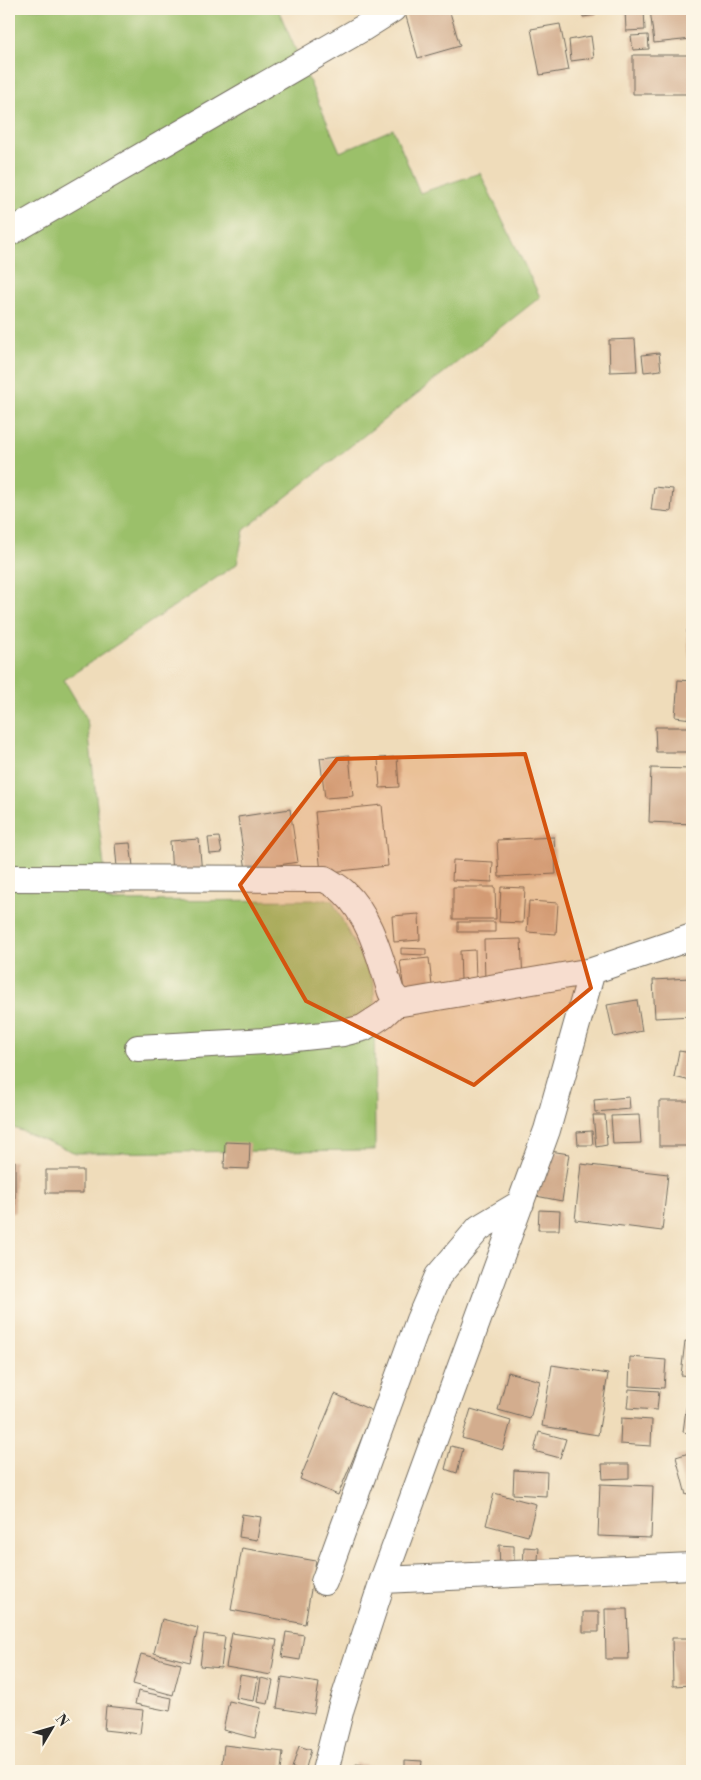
<svg xmlns="http://www.w3.org/2000/svg" width="701" height="1780" viewBox="0 0 701 1780" font-family="'Libre Bodoni',serif">
<rect width="100%" height="100%" fill="#fcf5e5"/>
<filter id="ink" filterUnits="userSpaceOnUse"><feTurbulence type="fractalNoise" baseFrequency=".02" numOctaves="2"/><feDisplacementMap in="SourceGraphic" scale="10" xChannelSelector="R" yChannelSelector="G"/><feConvolveMatrix kernelMatrix="1 2 1 2 8 2 1 2 1" color-interpolation-filters="sRGB"/></filter>
<filter id="wash" filterUnits="userSpaceOnUse"><feTurbulence type="fractalNoise" baseFrequency=".0096" numOctaves="4" result="noise"/><feDisplacementMap in="SourceGraphic" scale="20" xChannelSelector="R" yChannelSelector="G"/><feGaussianBlur stdDeviation="1.12" result="paint"/><feColorMatrix in="noise" values="0 0 0 0 0 0 0 0 0 0 0 0 0 0 0 0 0 1.4 0 .05"/><feComposite in="paint" operator="in"/></filter>
<g filter="url(#wash)">
<rect width="100%" height="100%" fill="#efdcba"/>
<path fill="#9bc06b" stroke="#63764b" d="M9,9h269l62,143 53,-23 27,64 60,-20 60,124 -296,233 -7,34 -173,116 23,39 21,182 224,-1 42,83 1,167 -299,3 -67,-27z"/>
<g id="blocks">
<path fill="#d3ad8e" d="M420,9h29l11,37 -42,12 -13,-45z
M582,9h13l1,6 -13,2z
M625,9h19l1,21 -19,1z
M650,9h42v30l-38,4z
M560,24l9,46 -29,5 -9,-46z
M648,35l1,14 -16,1 -2,-14z
M591,36l3,22 -23,3 -2,-21z
M633,55h58l-1,39h-57z
M635,339l2,32 -27,1 -1,-32z
M659,353l2,17 -17,2 -2,-17z
M654,487l19,2 -2,23 -20,-2z
M692,629v28h-3l-2,-27z
M678,680l14,1v38l-17,-2z
M655,727h37v25h-36z
M349,755l4,41 -28,2 -5,-40z
M397,757l2,30 -19,1 -2,-30z
M651,768l41,1v55l-43,-2z
M382,805l6,61 -67,7 -6,-61z
M290,809l8,53 -52,8 -8,-53z
M219,837l3,16 -12,1 -2,-16z
M554,837l2,37 -57,3 -2,-37z
M199,839l3,35 -30,2 -2,-35z
M130,843l3,23 -16,1 -2,-23z
M453,860l40,2 -1,20 -40,-2z
M453,887h42l1,32h-43z
M501,887l24,1 -2,35 -24,-1z
M529,901l29,2 -2,31 -29,-2z
M419,914l1,26 -26,2 -2,-26z
M458,922h37v10h-37z
M521,939l2,42 -38,1 -1,-42z
M401,948l25,1v6l-25,-1z
M475,950l1,29 -15,1 -1,-29z
M429,958l4,37 -28,3 -5,-37z
M690,978l2,38 -37,2 -2,-38z
M637,1000l5,31 -28,6 -7,-32z
M679,1051l13,2 -1,28 -17,-4z
M629,1097l1,12 -35,3 -1,-12z
M659,1101h33v45h-33z
M593,1115h12l2,30 -11,2z
M639,1115l2,28 -28,1 -2,-28z
M592,1131l1,14h-15l-1,-13z
M225,1142l25,1 -1,26 -25,-1z
M544,1150l25,4 -7,47 -26,-5z
M9,1161h6v52h-6z
M581,1164l87,10 -6,57 -87,-11z
M46,1170h37v23h-37z
M539,1210l21,1 -1,19h-21z
M685,1341l7,1v34l-11,-1z
M630,1357l36,3 -2,28 -35,-2z
M552,1365l56,9 -10,61 -56,-9z
M508,1372l32,9 -10,38 -32,-9z
M629,1389l30,2 -2,19 -30,-2z
M335,1394l38,17 -35,84 -38,-16z
M687,1402l5,1v31l-9,-2z
M471,1409l40,12 -8,29 -41,-12z
M621,1418l31,2 -1,26 -31,-2z
M539,1432l27,7 -6,19 -26,-7z
M451,1446l12,3 -6,24 -12,-4z
M692,1452v41l-6,2 -10,-38z
M602,1464h27v14l-26,1z
M514,1470l33,2 -1,24 -33,-2z
M600,1484l53,2 -2,52 -53,-2z
M494,1493l42,11 -8,32 -42,-11z
M242,1514l19,3 -4,23 -18,-3z
M499,1545l15,1v24h-14z
M524,1547l15,1 -2,23 -14,-1z
M242,1548l74,13 -11,63 -74,-14z
M605,1609h22l2,50h-23z
M583,1612h16v20h-16z
M162,1619l36,9 -8,34 -36,-9z
M286,1632l18,3 -4,25 -18,-3z
M232,1633l45,7 -6,35 -45,-8z
M204,1634l21,3 -4,31 -21,-2z
M672,1638h20v47l-19,1z
M141,1654l40,10 -8,31 -40,-11z
M240,1675l18,3 -4,23 -18,-3z
M282,1677l37,6 -5,31 -37,-6z
M261,1678l12,3 -5,23 -11,-2z
M138,1691l34,7 -2,13 -35,-7z
M229,1701l32,7 -6,30 -32,-8z
M106,1706l37,4 -3,24 -36,-4z
M224,1745l59,7 -2,19h-60z
M299,1746l12,4 -6,21 -13,-3z
M405,1760l17,1 -1,10h-16z
M356,1763l42,7v1h-44z"/>
</g>
</g>
<g filter="url(#ink)">
<use href="#blocks" fill-opacity="0" stroke="#70695d" stroke-width="1"/>
<g fill="none" stroke-linecap="round" stroke-linejoin="round">
<g stroke="#70695d" stroke-width="28">
<path id="minor" d="M9,233l354,-205 30,-19
M9,878l316,1c6,4 14,8 19,13 27,25 36,67 47,100l7,9 4,2 190,-32 100,-34
M138,1048l128,-7 77,-8 20,-5 20,-13 15,-14
M383,1580l309,-14
M324,1582l95,-262 19,-44 41,-48 42,-25
M325,1771l16,-63 42,-128 164,-450 45,-159"/>
</g>
<use href="#minor" stroke="#fff" stroke-width="26"/>
</g>
</g>
<path fill="#d5540f" fill-opacity="0.2" stroke="#d5540f" stroke-width="4" stroke-linejoin="round" d="M525,754l66,234 -117,97 -168,-84 -66,-116 97,-126z"/>
<rect width="701" height="1780" fill="none" stroke="#fcf5e5" stroke-width="30"/>
<g transform="translate(52 1728) rotate(52)" stroke="#fcf5e5" stroke-width="4" paint-order="stroke">
<path d="M0-4L9 19L0 12L-9 19Z" fill="#2b2b2b"/>
<text y="-8" font-size="14" font-weight="bold" text-anchor="middle" fill="#2b2b2b">N</text>
</g>
</svg>
